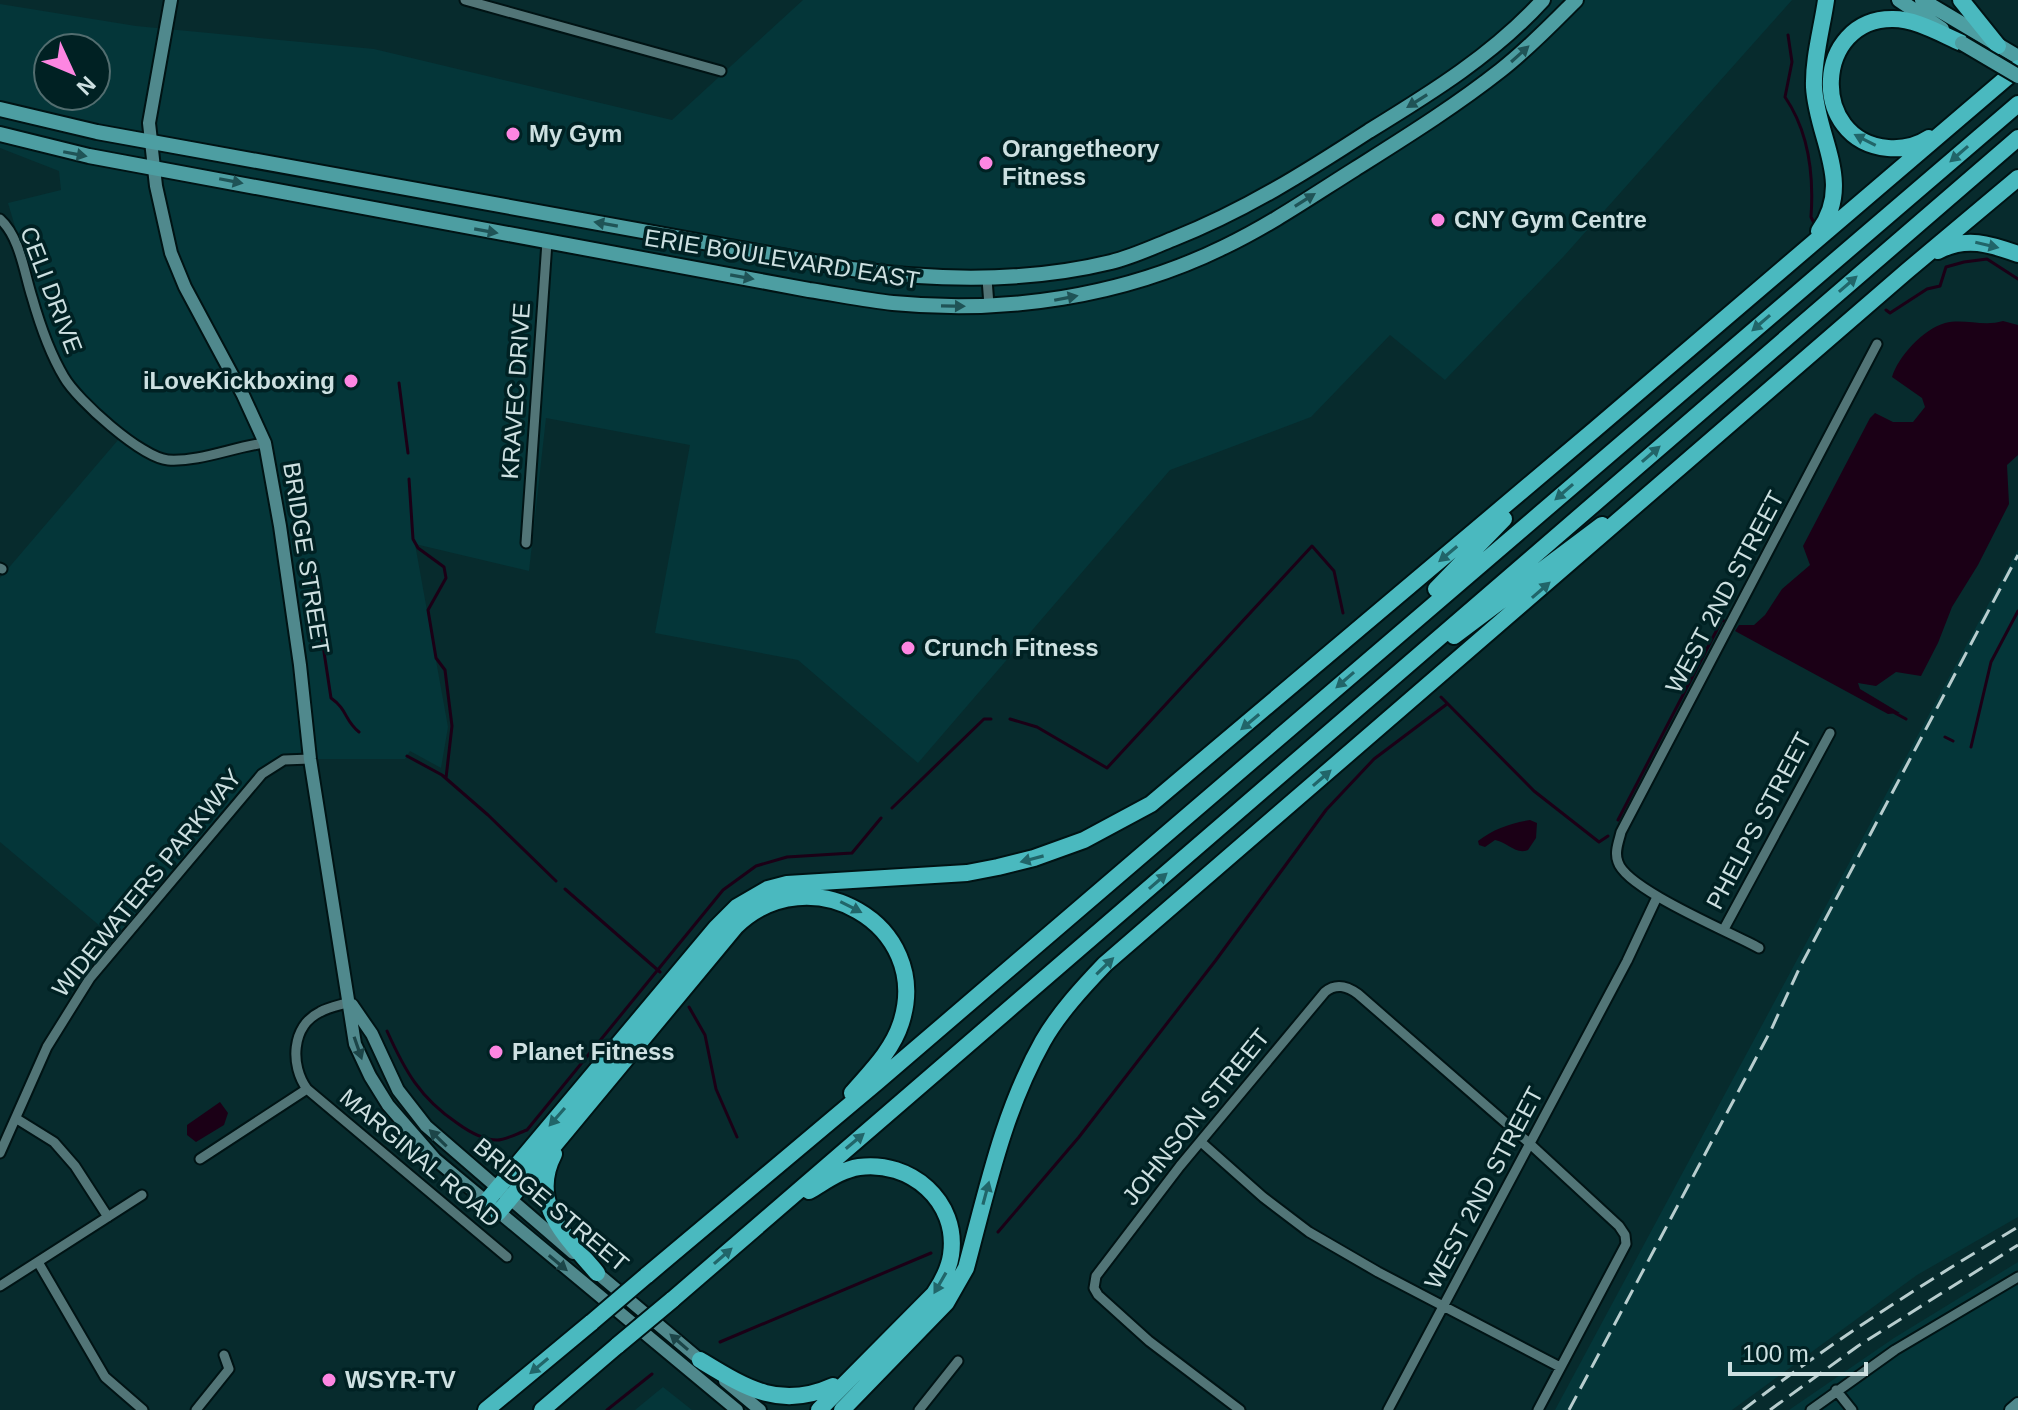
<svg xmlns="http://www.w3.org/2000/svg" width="2018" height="1410" viewBox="0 0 2018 1410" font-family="Helvetica,sans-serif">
<rect width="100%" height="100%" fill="#072b2d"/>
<path fill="#043639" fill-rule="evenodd" d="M803,0h989l-228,256 -119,124 -55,-45 -79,82 -141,53 -252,293 -120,-103 -143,-27 35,-188 -144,-27 -17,153 -114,-27 33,183 -7,41 -31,-17 -5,8h-104l-32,8 -150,175 -119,-100v-264l124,-145 -43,-40 -11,-16 -24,-45 -38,-129 53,-13 -2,-19 -59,-23v-144l136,22 238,23 298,71zM48,48h48v48h-48z
M2018,549v668l-101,58 -185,135h-177z
M2018,1262v148h-229l105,-72z
M663,1387l29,23h-57z"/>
<path fill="#1b0016" d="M2003,321l15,4v130l-11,10 2,39 -31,61 -26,42 -14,36 -17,33 -25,-4 -20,14 -18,-3 2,6 40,24 -12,1 -153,-83 4,-6h15l11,-10 17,-26 28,-24 -7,-19 67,-128 5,-5 18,9h20l12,-15 -3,-9 -30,-21c6,-20 31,-48 53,-54 19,-5 38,4 58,-2z
M1530,820l7,3 -1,15 -8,12c-12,5 -21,-8 -33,-10l-10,7 -6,-2 -1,-4c15,-12 33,-18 52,-21z
M220,1102l8,11 -4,12 -28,17 -9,-7v-10z"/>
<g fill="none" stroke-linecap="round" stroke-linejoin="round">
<path stroke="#1b0016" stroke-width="3" d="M1788,35l4,27 -7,35c24,35 29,78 26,120l3,6
M1886,310l4,3 37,-24 13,-3 6,-19 18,-5 23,-3 31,20
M399,383l9,70
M409,479l4,60 5,9 26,19 2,11 -18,32 8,48 9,12 7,56 -6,52
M312,573l19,125c17,12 13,22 28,34
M1441,697l93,94 65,51 9,-6
M1895,713l11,6
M1010,719l27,8 70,41 205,-222 22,25 9,42
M1945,737l8,4
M1971,747l20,-85 27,-51
M407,756l35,19 46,40 68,66
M892,808l92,-89h7
M1618,820l104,-200 6,3
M565,889l95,83
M689,1007l16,28 11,54 21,48
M387,1031c18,40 33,67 70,92 11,8 27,17 40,17 9,0 21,-7 30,-10l196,-240 33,-24 31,-9 65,-4 29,-35
M998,1232l81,-95 137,-177 110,-150 48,-51 73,-55
M720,1342l211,-89
M607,1410l45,-36"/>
<g stroke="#001314" stroke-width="13">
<path id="street" d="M465,0l256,71
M0,219c20,18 24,53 32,78 8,28 17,55 32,80 13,23 78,81 104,83 32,2 65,-13 97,-17
M987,279l2,26
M526,543l21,-301
M0,568l2,1
M1724,929l106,-196
M1759,948c-29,-16 -133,-59 -141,-86 -4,-10 1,-21 3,-30l256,-488
M307,1089l200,168
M17,1119l37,23 21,24 33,51
M1201,1142l62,55 46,35 69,40 182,95
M0,1153l47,-106 43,-69 172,-204 22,-14 26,-1
M200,1159l107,-70c-17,-23 -16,-63 13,-77 9,-5 21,-7 30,-10
M38,1262l67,115 38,33
M0,1286l142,-91
M1836,1390l16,20
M196,1410l33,-41 -5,-14
M919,1410l39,-49
M1240,1410l-91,-69 -51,-46 -4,-7 2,-12 84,-110 145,-174c11,-9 22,-6 33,2l171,149 90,83 6,9 1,9 -88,166
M1388,1410l239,-449 30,-64
M1811,1410l84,-60 123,-73"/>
</g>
<g stroke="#001314" stroke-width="16">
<path id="secondary" d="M171,0l-22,123 7,63 15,67 14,34 58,108 22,48 15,83 20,139 10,94 45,285 15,32 18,29 47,54 302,251
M352,1005l20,29 26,56 28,36 147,127
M591,1268l114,96
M725,1381l35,29
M2011,1410l7,-6"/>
</g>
<g stroke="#001314" stroke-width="18">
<path id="primary" d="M1899,0l43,29
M1922,0l96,57
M0,109l97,23 755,137c86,12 173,14 259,-7 21,-5 42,-15 62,-23 71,-28 133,-67 196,-108 62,-38 125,-77 174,-131
M0,134l89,22 720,134c27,4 56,10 84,13 112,11 229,-6 331,-56 46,-22 88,-51 131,-78 49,-31 99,-62 146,-99 27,-21 51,-46 75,-70"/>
</g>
<g stroke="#001314" stroke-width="20">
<path id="highway" d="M1961,0l37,46
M1929,138c-12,8 -27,11 -41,10 -80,-7 -74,-130 5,-129 23,0 48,15 69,24
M1819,231c35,-48 -2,-92 -5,-144 -1,-28 8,-59 12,-87
M1938,251c28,-15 52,-7 80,3
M1436,589l68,-70
M1454,636l148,-111
M554,1154c-26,50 13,83 43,119
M809,1191c16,-9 31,-21 50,-24 51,-7 100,34 92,88 -2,14 -9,27 -17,39l-115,116
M486,1202l230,-274 21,-21 31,-18 19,-5 180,-11 31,-6 36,-9 50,-18 67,-36 442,-373 425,-363
M498,1213l238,-287c73,-71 197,-2 165,97 -9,28 -30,48 -49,70
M646,1276l231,-194 1141,-978
M672,1300l1346,-1162
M700,1360c46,28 80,50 133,26
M486,1410l106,-88
M542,1410l76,-65
M842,1410l104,-107 20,-35c21,-78 37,-156 77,-227 16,-28 40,-54 62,-77l802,-693 111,-93"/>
</g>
<use href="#street" stroke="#527577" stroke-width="9"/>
<use href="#secondary" stroke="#50898d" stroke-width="12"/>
<use href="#primary" stroke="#4d9ea2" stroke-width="14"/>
<use href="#highway" stroke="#4ab9bf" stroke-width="16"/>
<path stroke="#b8cdce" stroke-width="3" stroke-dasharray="16 8" stroke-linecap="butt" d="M1569,1410l202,-380 28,-61 219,-414
M1743,1410c87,-67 180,-127 275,-183
M1770,1410l88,-64 160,-101"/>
<g stroke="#001314" stroke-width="18" stroke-linecap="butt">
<path id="primary-bridge" d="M1962,43l56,33"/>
</g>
<g stroke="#001314" stroke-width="20" stroke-linecap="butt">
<path id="highway-bridge" d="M592,1322l54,-46
M618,1345l54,-45"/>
</g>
<use href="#primary-bridge" stroke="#4d9ea2" stroke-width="14"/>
<use href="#highway-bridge" stroke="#4ab9bf" stroke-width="16"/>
</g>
<defs><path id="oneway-solid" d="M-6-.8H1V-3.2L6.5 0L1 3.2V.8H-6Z" transform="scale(2)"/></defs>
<g fill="#1f5356">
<use href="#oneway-solid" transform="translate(1520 54) rotate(-42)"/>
<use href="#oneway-solid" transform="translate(1417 101) rotate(148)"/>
<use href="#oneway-solid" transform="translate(75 154) rotate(11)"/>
<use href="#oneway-solid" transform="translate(231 181) rotate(11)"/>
<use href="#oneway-solid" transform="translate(1305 200) rotate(-32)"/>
<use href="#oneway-solid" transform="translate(606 224) rotate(-170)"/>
<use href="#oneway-solid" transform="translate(486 231) rotate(10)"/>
<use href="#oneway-solid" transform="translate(742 277) rotate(10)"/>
<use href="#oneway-solid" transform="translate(1066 298) rotate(-11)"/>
<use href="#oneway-solid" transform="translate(953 306) rotate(1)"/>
</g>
<g fill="#216569">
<use href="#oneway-solid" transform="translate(1865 140) rotate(-153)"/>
<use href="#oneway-solid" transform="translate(1959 154) rotate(139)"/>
<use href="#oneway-solid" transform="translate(1987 245) rotate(13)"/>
<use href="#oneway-solid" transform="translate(1848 284) rotate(-41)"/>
<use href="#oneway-solid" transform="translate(1761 323) rotate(139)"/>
<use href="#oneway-solid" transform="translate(1651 454) rotate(-41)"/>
<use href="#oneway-solid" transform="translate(1564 492) rotate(139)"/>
<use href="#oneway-solid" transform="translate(1448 554) rotate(140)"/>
<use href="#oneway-solid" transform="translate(1541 590) rotate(-41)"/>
<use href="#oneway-solid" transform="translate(1345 680) rotate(139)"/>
<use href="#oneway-solid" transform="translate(1250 722) rotate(140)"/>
<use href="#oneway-solid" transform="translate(1322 778) rotate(-41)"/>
<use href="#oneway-solid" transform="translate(1032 859) rotate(165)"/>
<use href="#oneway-solid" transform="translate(1158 881) rotate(-41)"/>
<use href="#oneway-solid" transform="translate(851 907) rotate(27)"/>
<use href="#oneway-solid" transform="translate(1105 966) rotate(-44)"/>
<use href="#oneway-solid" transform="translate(557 1117) rotate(131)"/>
<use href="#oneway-solid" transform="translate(855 1141) rotate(-40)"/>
<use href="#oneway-solid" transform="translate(986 1193) rotate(-75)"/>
<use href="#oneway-solid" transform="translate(723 1256) rotate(-41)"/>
<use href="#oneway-solid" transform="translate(940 1283) rotate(120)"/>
<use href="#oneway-solid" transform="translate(539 1366) rotate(140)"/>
</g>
<g fill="#1c4548">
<use href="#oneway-solid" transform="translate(358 1048) rotate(71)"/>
<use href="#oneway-solid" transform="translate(438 1138) rotate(-136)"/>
<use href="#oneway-solid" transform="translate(558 1263) rotate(40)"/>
<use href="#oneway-solid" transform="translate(679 1342) rotate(-139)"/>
</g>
<g fill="#fd86e2" stroke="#002123" stroke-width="3">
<circle cx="513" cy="134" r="8"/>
<circle cx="986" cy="163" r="8"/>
<circle cx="1438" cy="220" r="8"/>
<circle cx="351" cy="381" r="8"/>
<circle cx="908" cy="648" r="8"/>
<circle cx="496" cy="1052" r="8"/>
<circle cx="329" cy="1380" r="8"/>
</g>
<g text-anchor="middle" stroke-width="7" stroke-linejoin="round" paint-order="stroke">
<g font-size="24" font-weight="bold" fill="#cde0e1" stroke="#002123" text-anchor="start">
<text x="529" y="142">My Gym</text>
<text x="1002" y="157">Orangetheory<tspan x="1002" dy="28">Fitness</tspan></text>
<text x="1454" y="228">CNY Gym Centre</text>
<text x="335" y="389" text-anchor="end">iLoveKickboxing</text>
<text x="924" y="656">Crunch Fitness</text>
<text x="512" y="1060">Planet Fitness</text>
<text x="345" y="1388">WSYR-TV</text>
</g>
<g font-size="24" fill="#cde0e1" stroke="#002123">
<text transform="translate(782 259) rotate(9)" y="8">ERIE BOULEVARD EAST</text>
<text transform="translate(51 290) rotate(69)" y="8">CELI DRIVE</text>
<text transform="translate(516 391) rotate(-86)" y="8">KRAVEC DRIVE</text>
<text transform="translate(306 558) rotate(81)" y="8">BRIDGE STREET</text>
<text transform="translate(1725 592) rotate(-62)" y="8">WEST 2ND STREET</text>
<text transform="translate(1759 821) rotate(-62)" y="8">PHELPS STREET</text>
<text transform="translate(147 883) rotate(-51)" y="8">WIDEWATERS PARKWAY</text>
<text transform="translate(1196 1117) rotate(-51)" y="8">JOHNSON STREET</text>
<text transform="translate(420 1158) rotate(40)" y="8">MARGINAL ROAD</text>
<text transform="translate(1484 1188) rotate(-62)" y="8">WEST 2ND STREET</text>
<text transform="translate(551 1205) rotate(40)" y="8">BRIDGE STREET</text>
</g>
</g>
<g transform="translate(72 72) rotate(134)"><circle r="38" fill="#002123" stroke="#526d6f" stroke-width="2"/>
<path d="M0-6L14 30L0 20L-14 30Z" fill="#fd86e2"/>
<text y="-12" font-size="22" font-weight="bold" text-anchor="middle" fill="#cde0e1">N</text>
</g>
<path d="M1730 1362v12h136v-12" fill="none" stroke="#cde0e1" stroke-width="4"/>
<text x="1742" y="1362" font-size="24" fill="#cde0e1" stroke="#002123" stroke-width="6" paint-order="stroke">100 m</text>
</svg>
